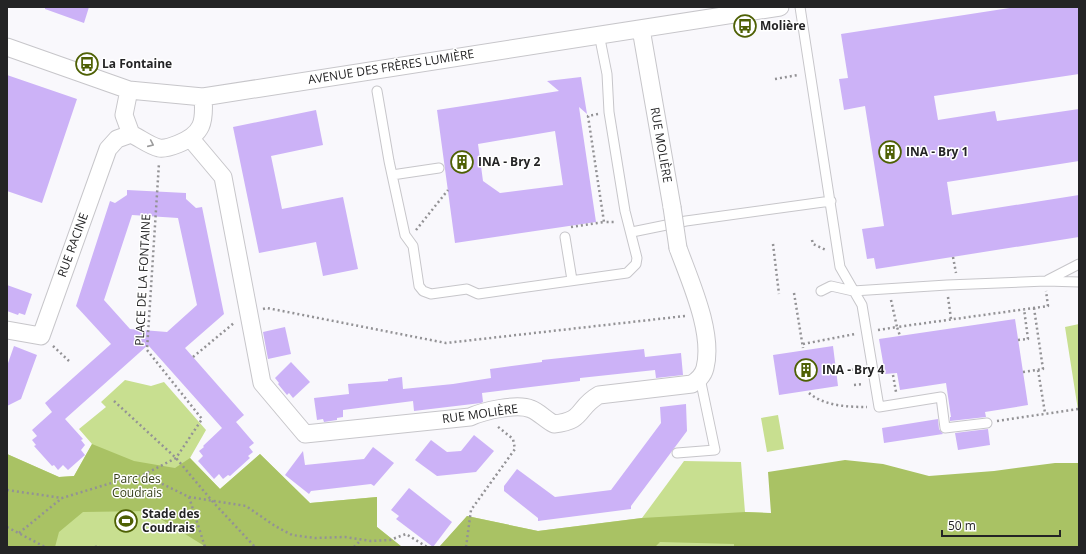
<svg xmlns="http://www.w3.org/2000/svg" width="1086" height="554" viewBox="0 0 1086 554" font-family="'Open Sans',sans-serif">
<rect width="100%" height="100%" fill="#f9f8fc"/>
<path fill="#c8df90" d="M1079,324v86h-1l-13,-83z
M125,380l26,6 13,-4 42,48 -16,28 30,31 40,-35 50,49 67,-6v30l25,20h-395v-93l52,23 15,-1 18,-32 -13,-15 27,-22 -5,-5z
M778,415l6,34 -17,3 -6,-34z
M684,461l57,1 4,50 334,14v21h-639l27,-31 71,15 104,-13z"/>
<path fill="#a9c264" d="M92,444l42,17 41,7 15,-10 30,31 40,-35 50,49 67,-6v30l25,20h-196l-58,-36 -65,1 -24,20 -4,15h-48v-93l52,23 15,-1z
M845,460l38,4 46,12 65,-5 61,-8h24v84h-345v-3l-74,-2 -5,5h-216l28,-31 71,15 104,-13 103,-6 26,1 -3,-41z"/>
<path fill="#ccb2f7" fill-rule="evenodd" d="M45,7h44l-5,16 -39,-14z
M1016,7h63v67l-145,22 4,24 57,-9 2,10 82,-12v52l-132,21 5,33 127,-20v42l-203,32 -2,-11 -7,1 -5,-30 22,-3 -19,-120 -21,4 -5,-31 9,-1 -7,-44z
M7,75l70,24 -35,104 -35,-12z
M581,77l6,37 -8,-7 17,115 -141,21 -18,-133 122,-19 -12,-10zM555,131l8,54 -63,8 -17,-12 -5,-37z
M316,110l7,35 -52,11 11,53 61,-12 15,72 -35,7 -7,-34 -57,11 -26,-126z
M127,190l59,3v6l10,9 6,-1 22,107 -39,34 59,67 -8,7 18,21 -5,4 4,5 -5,4 2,2 -20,18 -2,-1 -5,4 -4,-5 -5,5 -16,-18 5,-5 -4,-5 5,-4 -1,-1 19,-18 -74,-83 -83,74 18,20 -2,1 4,5 -4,5 4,5 -17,15 -5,-5 -5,5 -4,-5 -2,1 -18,-20 2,-1 -4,-5 5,-4 -5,-6 20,-18 -7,-9 66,-59 -35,-38 34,-105 5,2 12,-8zM132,215l46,3 19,87 -30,27 -37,-3 -26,-29z
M7,285l25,9 -7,21 -6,-2 -1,2 -11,-4z
M1015,319l13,86 -43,7 1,5 -36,4v-4h1l-5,-34 -46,7 -3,-17 -12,1 -6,-35z
M285,327l6,27 -23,5 -5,-27z
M14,346l23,9 -16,44 -14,7v-40z
M833,346l5,40 -59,9 -6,-40z
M644,349l1,8 36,-4 2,22 -27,3 -1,-8 -75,8v3l-98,12 1,9 -2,1 -67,8 -1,-10 -70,9v7l-6,1v2l-13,2 -1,-3 -6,1 -3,-22 35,-4 -1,-10 40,-3v-2l14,-2 1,12 50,-5 38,-6 -1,-9 52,-7v-2z
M291,362l19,20 -17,16 -4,-5 -2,2 -9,-11 1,-1 -4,-5z
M686,404l1,27 -56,75v3l-93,12v-3l-34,-27v-5l13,-17 38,28 56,-7 50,-67 -1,-16z
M938,419l1,10 4,5 -59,9 -2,-15z
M988,429l2,16 -32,5 -3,-17z
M474,435l20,16 -18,21 -39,4 -22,-16 16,-20 16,12 14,-1z
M373,447l21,16 -20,23 -3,-2 -60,7 -2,3 -24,-19 18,-24 2,14 59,-6z
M409,488l43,34 -19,25 -37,-28 3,-3 -8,-6z"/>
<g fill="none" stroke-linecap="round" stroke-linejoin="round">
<g stroke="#c7c6ca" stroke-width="11">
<path id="service" d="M800,7l40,260 22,38 17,102 62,-10 4,31 42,-5
M377,91l12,70 16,74 8,11 6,40 4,5 8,3 36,-5 11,5 149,-21 9,-9 1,-6 -12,-47 -16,-99 -2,-38 -8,-40
M392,175l47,-7
M632,232l54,-11 145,-20
M565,237l7,43
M1048,280l31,-16
M821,291l10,-5 22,5 94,-6 99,-4 33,1
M677,453l38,-3 -15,-72"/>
</g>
<g stroke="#c7c6ca" stroke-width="19">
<path id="minor" d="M641,29l31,178
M7,47l122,43 74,7 577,-90
M129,90l-5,25 7,19c9,4 19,12 28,14 6,1 14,-2 19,-4 25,-10 27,-22 25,-47
M191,139l32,38 39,206 43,51 165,-17c13,-6 47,-14 61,-8 8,3 15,11 23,15 31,-3 22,-16 45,-29l93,-11c6,-4 11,-8 13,-16 9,-35 -15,-87 -27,-120
M7,330l34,6 67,-187 9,-10 14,-5"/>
</g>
<path stroke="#939295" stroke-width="2.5" stroke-dasharray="2 3" stroke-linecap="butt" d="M775,79l23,-4
M598,114l-10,2 16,106h12
M571,227l33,-5
M416,230l32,-40
M812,240l1,4 13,6
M773,244l6,50
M953,257l3,16
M794,293l9,55
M948,297l3,22
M891,300l6,27 151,-21 -2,-15
M263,309l4,-1 179,35 239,-27
M878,330l19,-3 3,9
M1018,340l10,-1 -4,-30
M803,344l52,-10
M53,346l16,15
M193,357l41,-34
M851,370l10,-2
M1038,370l7,43
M1023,372l20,-3 -9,-61
M893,375l3,17
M854,385l9,-1
M809,393c15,13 39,14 58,14
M114,401l62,57 37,44 42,45
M997,421l81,-12
M144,475l45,22 16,50
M7,490l55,8 66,-20 15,-3 33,-17 26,-39 -55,-69 12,-187
M189,497l57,9 29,20 17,9 23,3 30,-1 26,4 19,-1 16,-6 21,13
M7,527l38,20
M19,533l43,-35
M95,547l5,-1
M354,547l7,-7
M466,547l5,-37 44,-61 -2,-10 -16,-13"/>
<use href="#service" stroke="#fff" stroke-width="9"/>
<use href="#minor" stroke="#fff" stroke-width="17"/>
<g stroke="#c7c6ca" stroke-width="19" stroke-linecap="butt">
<path id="minor-bridge" d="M672,207l6,41"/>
</g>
<use href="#minor-bridge" stroke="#fff" stroke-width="17"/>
</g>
<defs><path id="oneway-chevron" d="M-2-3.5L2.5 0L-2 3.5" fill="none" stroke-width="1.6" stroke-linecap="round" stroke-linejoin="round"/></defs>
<use stroke="#9c9c9d" href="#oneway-chevron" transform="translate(151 144) rotate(24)"/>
<defs>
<g id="bus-ring" transform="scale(1.15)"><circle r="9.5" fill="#fff" stroke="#4e6004" stroke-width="1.5"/><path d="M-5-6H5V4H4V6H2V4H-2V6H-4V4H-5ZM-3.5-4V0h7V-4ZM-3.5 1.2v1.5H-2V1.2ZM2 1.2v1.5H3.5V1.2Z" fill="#4e6004"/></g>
<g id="building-ring" transform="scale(1.15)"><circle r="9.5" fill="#fff" stroke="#4e6004" stroke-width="1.5"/><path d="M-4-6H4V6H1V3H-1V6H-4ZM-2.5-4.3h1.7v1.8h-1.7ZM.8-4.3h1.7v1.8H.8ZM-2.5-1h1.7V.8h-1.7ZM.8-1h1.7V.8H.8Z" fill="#4e6004"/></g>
<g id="stadium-ring" transform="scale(1.15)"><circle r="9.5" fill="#fff" stroke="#4e6004" stroke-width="1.5"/><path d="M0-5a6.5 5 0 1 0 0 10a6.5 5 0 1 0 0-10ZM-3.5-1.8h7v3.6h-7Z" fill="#4e6004"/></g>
</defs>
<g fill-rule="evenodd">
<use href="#bus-ring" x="745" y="26"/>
<use href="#bus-ring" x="87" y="64"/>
<use href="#building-ring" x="890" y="152"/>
<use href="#building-ring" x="462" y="162"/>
<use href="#building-ring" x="806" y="370"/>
<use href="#stadium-ring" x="126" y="521"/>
</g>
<g text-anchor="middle" stroke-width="3" stroke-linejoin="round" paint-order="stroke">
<g font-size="12" font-weight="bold" fill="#242425" stroke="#fff" text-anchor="start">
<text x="760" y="30">Molière</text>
<text x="102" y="68">La Fontaine</text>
<text x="906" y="156">INA - Bry 1</text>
<text x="478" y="166">INA - Bry 2</text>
<text x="822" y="374">INA - Bry 4</text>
<text x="142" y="518">Stade des<tspan x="142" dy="14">Coudrais</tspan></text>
</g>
<g font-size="12" fill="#242425" stroke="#fff">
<text transform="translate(391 67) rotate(-9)" y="4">AVENUE DES FRÈRES LUMIÈRE</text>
<text transform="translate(661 145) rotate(80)" y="4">RUE MOLIÈRE</text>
<text transform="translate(73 245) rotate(-70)" y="4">RUE RACINE</text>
<text transform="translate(143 280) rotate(-87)" y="4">PLACE DE LA FONTAINE</text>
<text transform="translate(480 414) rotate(-8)" y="4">RUE MOLIÈRE</text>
</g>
<g font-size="12" fill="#353f18" stroke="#fff">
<text x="137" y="483">Parc des<tspan x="137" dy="14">Coudrais</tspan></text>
</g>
</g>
<rect width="1086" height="554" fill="none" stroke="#242425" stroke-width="16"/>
<path d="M942 530v6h118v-6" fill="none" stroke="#242425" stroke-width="2"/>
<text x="948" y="530" font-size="12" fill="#242425" stroke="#ffffff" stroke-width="3" paint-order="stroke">50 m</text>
</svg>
